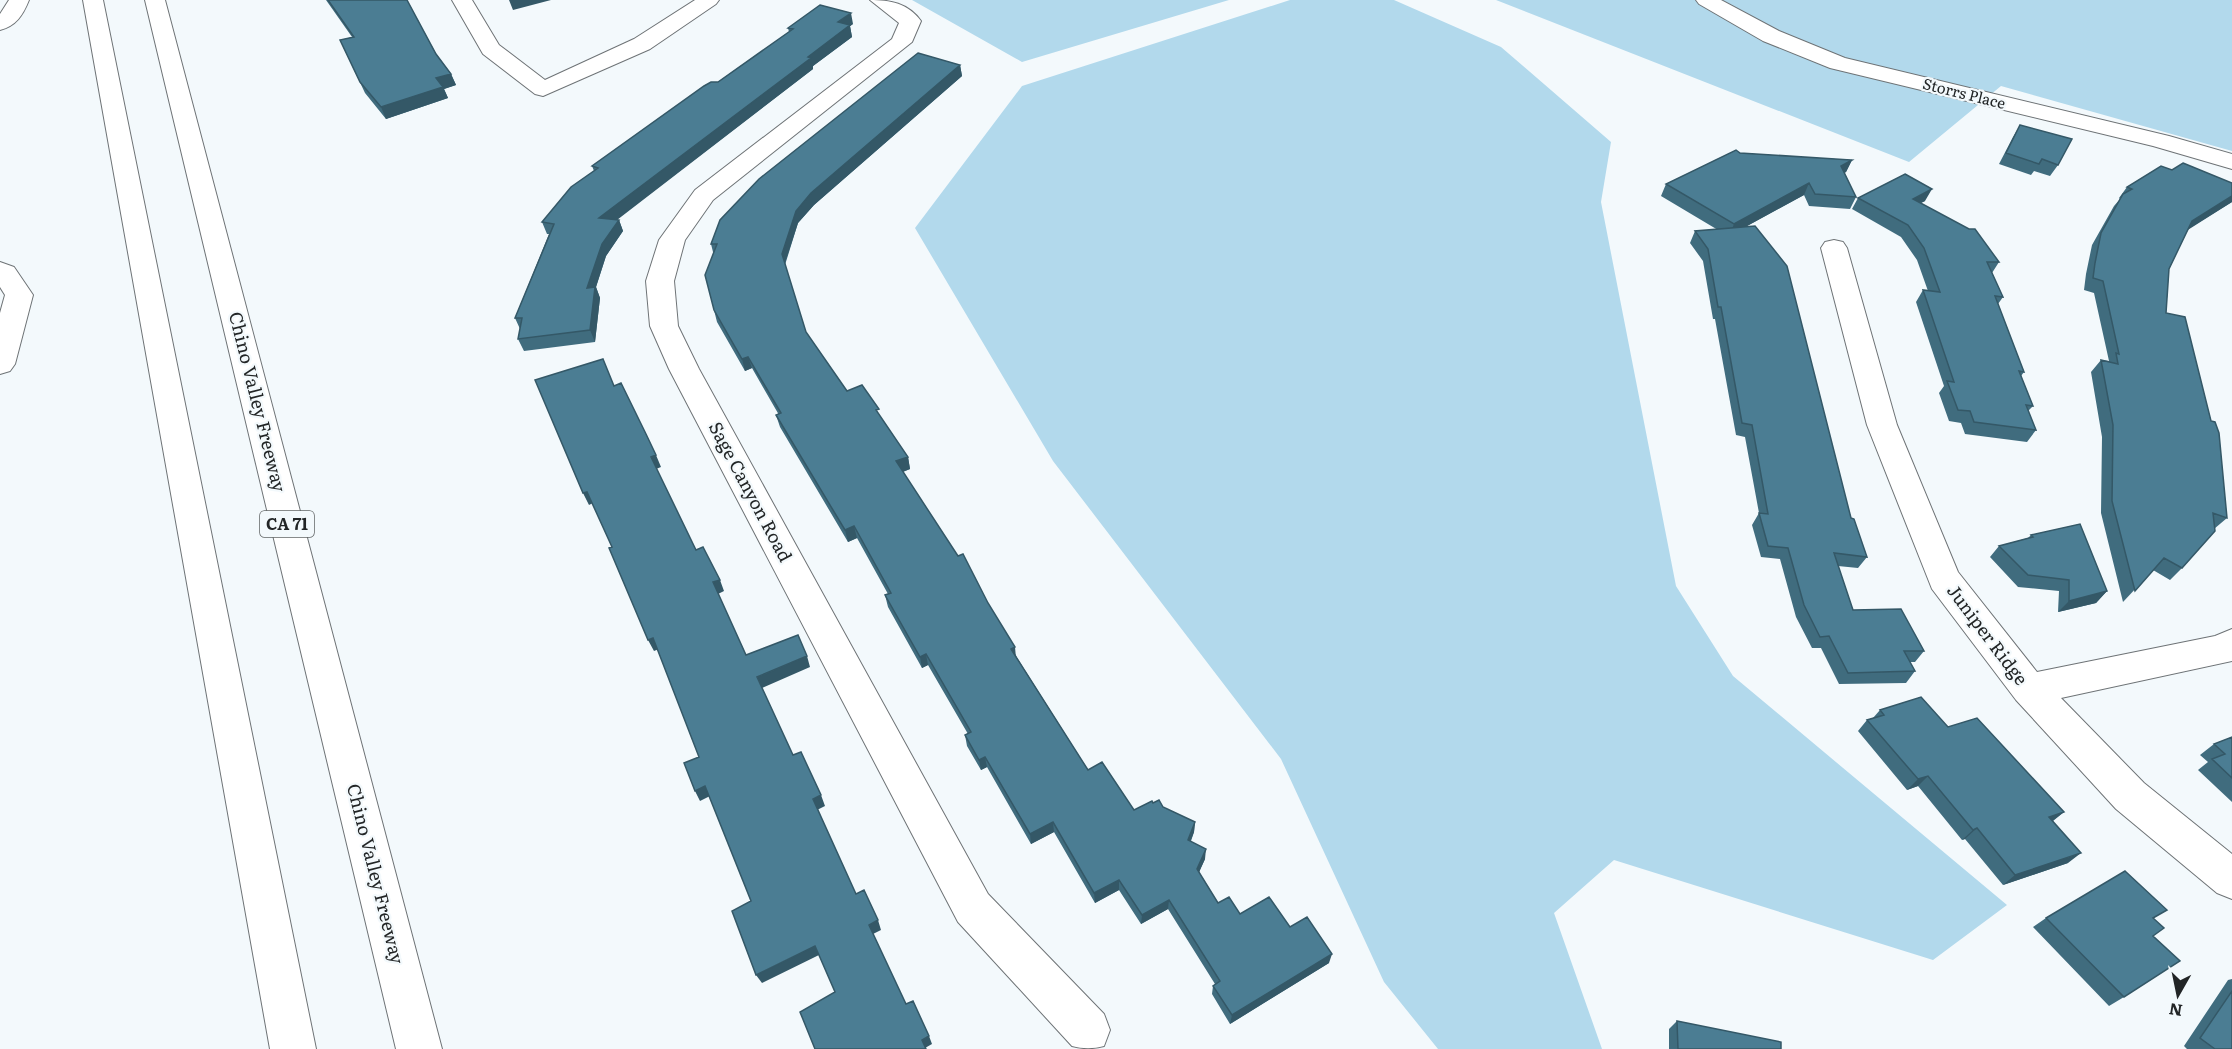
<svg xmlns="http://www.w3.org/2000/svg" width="2232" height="1049" viewBox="0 0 2232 1049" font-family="Literata,serif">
<rect width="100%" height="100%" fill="#f3f9fc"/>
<path fill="#b2d9ec" d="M912,0h317l-207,62z
M1290,0h104l107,47 110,95 -10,60 75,384 57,90 274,229 -74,55 -319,-100 -60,53 48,136h-164l-54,-67 -103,-223 -228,-298 -138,-233 107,-142z
M1496,0h736v151l-231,-65 -92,76z"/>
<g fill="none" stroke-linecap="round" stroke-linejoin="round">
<g stroke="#6e7376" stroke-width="2">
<path id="minor" d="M9,0h20c-6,15 -13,26 -29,30v-16z
M452,0h20l27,45 46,35 89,-41 61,-39h24l-3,4 -66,45 -107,47 -8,-2 -52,-40z
M870,0c20,0 38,3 51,21l-9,21 -199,158 -28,40 -11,41 4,45 21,43 289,525 116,120 6,16 -6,16c-11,3 -21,3 -32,0l-114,-124 -289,-553 -19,-43 -4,-45 13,-41 36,-50 197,-151 7,-16z
M1696,0h25l58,31 66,27 324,78 63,18v15l-79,-23 -323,-78 -67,-27 -64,-37z
M1834,240l9,2 4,6 50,177 61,147 79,100 178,-36 17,-7v32l-171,37 83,85 88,71v45l-15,-6 -101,-84 -100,-109 -84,-111 -65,-164 -46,-177 4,-6z
M0,262l14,5 19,28 -18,69 -5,7 -10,3v-61l5,-18 -5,-8z"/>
</g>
<g stroke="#6e7376" stroke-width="2">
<path id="highway" d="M83,0h20l213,1049h-46z
M145,0h20l277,1049h-46z"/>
</g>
<use href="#minor" fill="#fff" fill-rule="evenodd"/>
<use href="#highway" fill="#fff" fill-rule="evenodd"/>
</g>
<path fill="#406c7e" d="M326,0h81l29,54 15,20 5,11 -12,4 4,9 -62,21 -21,-26 -25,-53 12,-3z
M853,24l-3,2 2,11 -39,29v3l-196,150 2,1 4,11 -17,25 -10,31 4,11 -5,44 -71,9 -6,-12 2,-10 -5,-11 34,-84h-2l-5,-12 52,-51 -2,-5 126,-84 71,-50 -1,-4z
M960,65l2,11 -148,129 -16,18 -13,42 21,67 41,59 33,25 28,41 2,12 -7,3 85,131 28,53 72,114 46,40 19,-7 42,19 -1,10 -3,9 14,18 -6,13 19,31 22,11 50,13 39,36 -99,61 -18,-30 1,-8 2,-2 -47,-75 -27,15 -22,-34 -24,13 -41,-71 -23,12 -44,-77 -6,3 -14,-24 -2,-11 3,-1 -40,-69 -6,3 -34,-61 -3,-12 3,-1 -31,-56 -9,4 -68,-115 -4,-12h3l-27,-47 -7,3 -28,-49 -3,-12 -1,-58 -2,-8z
M2020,125l38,40 -8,11 -16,-5 -3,4 -32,-11 14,-27z
M1740,153l112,7 -6,12 -2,1 12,24 -6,12 -41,-3 -5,-11 -59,32 106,291 16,39 -9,11 -20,-2 15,44 71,41 -9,11h-5l5,9 -9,12 -67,1 -18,-36h-9l-16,-31 -16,-58 -19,-2 -9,-32 7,-12 -14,-76 -9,-2 -21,-116h-2l-10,-58 -13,-18 5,-12 23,-1 -57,-34 5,-12z
M2127,187l105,15 -44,27 -19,40 -3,44 61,205 -13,11 -32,39 -12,12 -17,-10 -30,32 -22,-89 1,-76 -11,-65 10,-12 8,1 -15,-68 -10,-3 2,-16 6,-29 22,-39 6,-7 -1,-1z
M1858,198l67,3 -4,2 78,59 -7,11 11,24 -5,7 26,68 -3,4 12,30 -5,5 8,19 -9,12 -62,-8 -4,-11 -12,-2 -10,-28 5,-7 -28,-84 7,-12 5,1 -11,-31 -16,-23 -49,-28z
M2031,535l76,56 -11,12 -38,9 1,-21 -41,-4 -28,-30 9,-11 29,-8z
M1880,710l68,17 116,85 -11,9 15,42 -65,22 -38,-46 -3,1 -44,-54 -11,4 -49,-59 9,-11 6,-2z
M2232,737v65l-34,-32 10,-8 -8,-7 14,-11z
M2046,918h107l-29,79 -15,9 -76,-79z
M2232,979v70h-45l-3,-3 44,-66z
M1677,1021l104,28h-112v-20z"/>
<path fill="#345867" d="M509,0h42l-38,10z
M851,13l2,11 -3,2 2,11 -39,29v3l-209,161 -5,-12 209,-161 30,-35z
M960,65l2,11 -148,129 -16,18 -14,43 -2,-12 14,-43 15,-18z
M451,74l5,11 -12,4 4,9 -62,21 -5,-12 55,-29z
M1852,160l-6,12 -11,6 6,-12z
M1809,183l-5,12 -75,41 5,-12z
M1932,189l-7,12 -19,9 7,-11z
M2232,196v6l-49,31 9,-12z
M619,220l4,11 -17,25 -10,31 4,11 -5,44 -5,-12 -3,-42 15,-44z
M748,357l4,11 -7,3 -3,-12z
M656,455l5,12 -5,2 -5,-12z
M908,457l2,12 -11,4 -3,-12z
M587,492l6,11 -4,2 -6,-12z
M854,526l3,12 -9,4 -3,-12z
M720,580l4,11 -6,3 -5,-12z
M2107,591l-11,12 -38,9 11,-11z
M653,638l6,11 -5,2 -6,-11z
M1015,647l1,11 -5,-9z
M926,654l2,11 -6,3 -2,-11z
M807,656l3,11 -48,21 -5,-11z
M985,757l2,10 -6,3 -2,-10z
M1928,776l-10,10 -11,4 11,-11z
M705,786l5,10 -10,5 -5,-10z
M821,795l4,11 -8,4 -4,-11z
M2064,812l-13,10 -2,-5z
M1053,822l1,10 -23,12 -1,-10z
M1195,822l-1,10 -7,18 1,-10z
M1977,828l-12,11 -3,1 11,-10z
M1206,849l-1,10 -9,20 1,-10z
M2081,853l-13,10 -65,22 12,-10z
M1119,880v10l-24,13 -1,-10z
M1169,900l-1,9 -27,15 1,-9z
M878,920l3,10 -8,4 -4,-9z
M815,946l4,9 -57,28 -6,-8z
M1332,954l-3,9 -99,61 2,-9z
M929,1036l3,8 -7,4 -3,-8z"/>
<path fill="#4b7d93" stroke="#345867" stroke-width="1.5" d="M328,0h79l29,54 15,20 -15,4 7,9 -62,20 -21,-25 -20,-42 14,-3z
M820,5l31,8 -13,9 12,3 -42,32 3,1 -212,160 20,2 -17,24 -15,44 8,-1 -5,43 -72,9 4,-21h-7l39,-94 -12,-2 29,-35 27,-19 -6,-2 112,-80 7,-4h7l75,-53 -5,-1z
M918,53l42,12 -149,128 -15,18 -14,43 24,78 41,59 15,-6 17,24 -3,1 32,47 -12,4 62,95 5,-2 25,49 27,44 -4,2 77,121 14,-8 32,48 18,-9 1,2 6,-3 4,7 32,15 -7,18 18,9 -9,20 21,34 11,-6 11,17 29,-17 21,30 17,-10 25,37 -100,61 -19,-29 7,-5 -51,-81 -27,15 -23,-35 -25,13 -41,-71 -23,12 -45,-77 -6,3 -14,-25 6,-3 -45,-78 -6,3 -35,-62 6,-2 -37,-67 -9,4 -69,-115 5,-2 -33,-56 -6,2 -28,-49 -9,-35 12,-31h-6l9,-24 39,-41z
M2020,125l52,14 -14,26 -16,-6 -3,5 -33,-11z
M1736,150l4,3 112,7 -11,6 15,31 -41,-3 -6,-11 -75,41 -68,-40z
M2183,163l49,20v13l-40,25 -23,48 -3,44 19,4 26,104 4,1 4,11 8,85 -14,-5 2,18 -33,37 -18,-10 -29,33 -23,-90 1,-76 -12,-65 17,4 -2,-11 3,1 -16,-73 -10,-3 2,-15 6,-30 22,-39 9,-5 -5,-2 34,-21 11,4z
M1905,174l27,15 -19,10 56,30h6l24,33h-12l16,35 -8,-1 29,76 -5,-1 14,35 -7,-1 10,25 -62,-8 -4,-11 -12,-1 -11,-29 7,1 -31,-92 17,2 -16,-44 -16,-23 -50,-27z
M1755,226l32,40 64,252 3,1 13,38 -33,-4 19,57 48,-1 23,42h-20l11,20 -67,2 -19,-37 -9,1 -16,-32 -16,-57 -20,-2 -9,-33 9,1 -16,-89 -10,-2 -21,-116h-3l-10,-58 -13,-18z
M603,359l11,27 7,-3 25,51 10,21 -5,2 45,93 7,-3 17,33 -7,2 33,73 52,-20 9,21 -50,21 36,78 8,-3 20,43 -8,4 43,95 8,-4 14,30 -9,5 37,79 7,-3 16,35 -7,4 4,9h-111l-15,-37 35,-20 -20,-46 -59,29 -24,-64 19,-10 -46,-115 -10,5 -11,-28 15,-6 -46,-119 -5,2 -39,-92 3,-1 -25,-55 -4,1 -48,-113z
M2080,524l27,67 -38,10v-21l-41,-5 -29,-29 34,-9 -2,-2z
M1921,697l27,30 29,-9 87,94 -15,5 32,36 -66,22 -38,-47 -4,2 -45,-54 -10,3 -51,-59 17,-5 -4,-5z
M2232,737v41l-20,-19 13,-5 -11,-10z
M2125,871l42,39 -14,8 11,10 -11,8 27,25 -56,36 -78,-79z
M2232,991v58h-17l-15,-11z
M1677,1021l104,21v7h-103z"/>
<g text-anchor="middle" stroke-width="4.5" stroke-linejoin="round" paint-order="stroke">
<g font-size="15" fill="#222526" stroke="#f3f9fc">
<text transform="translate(1964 94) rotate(14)" y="5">Storrs Place</text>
</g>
<rect fill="#f3f9fc" stroke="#616566" stroke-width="1.5" x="260" y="511" width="54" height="26" rx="4.5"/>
<g font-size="16" font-weight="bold" fill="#222526">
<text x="287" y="530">CA 71</text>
</g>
<g font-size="18" fill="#222526" stroke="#f3f9fc">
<text transform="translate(257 402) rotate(76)" y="6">Chino Valley Freeway</text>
<text transform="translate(750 492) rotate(62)" y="6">Sage Canyon Road</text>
<text transform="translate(1987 635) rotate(53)" y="6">Juniper Ridge</text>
<text transform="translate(375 874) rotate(76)" y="6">Chino Valley Freeway</text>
</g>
</g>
<g transform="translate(2178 995) rotate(189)" stroke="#f3f9fc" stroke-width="4.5" paint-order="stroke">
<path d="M0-4.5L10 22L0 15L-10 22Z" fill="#222526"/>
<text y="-9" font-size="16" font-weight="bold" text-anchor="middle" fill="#222526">N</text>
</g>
</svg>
